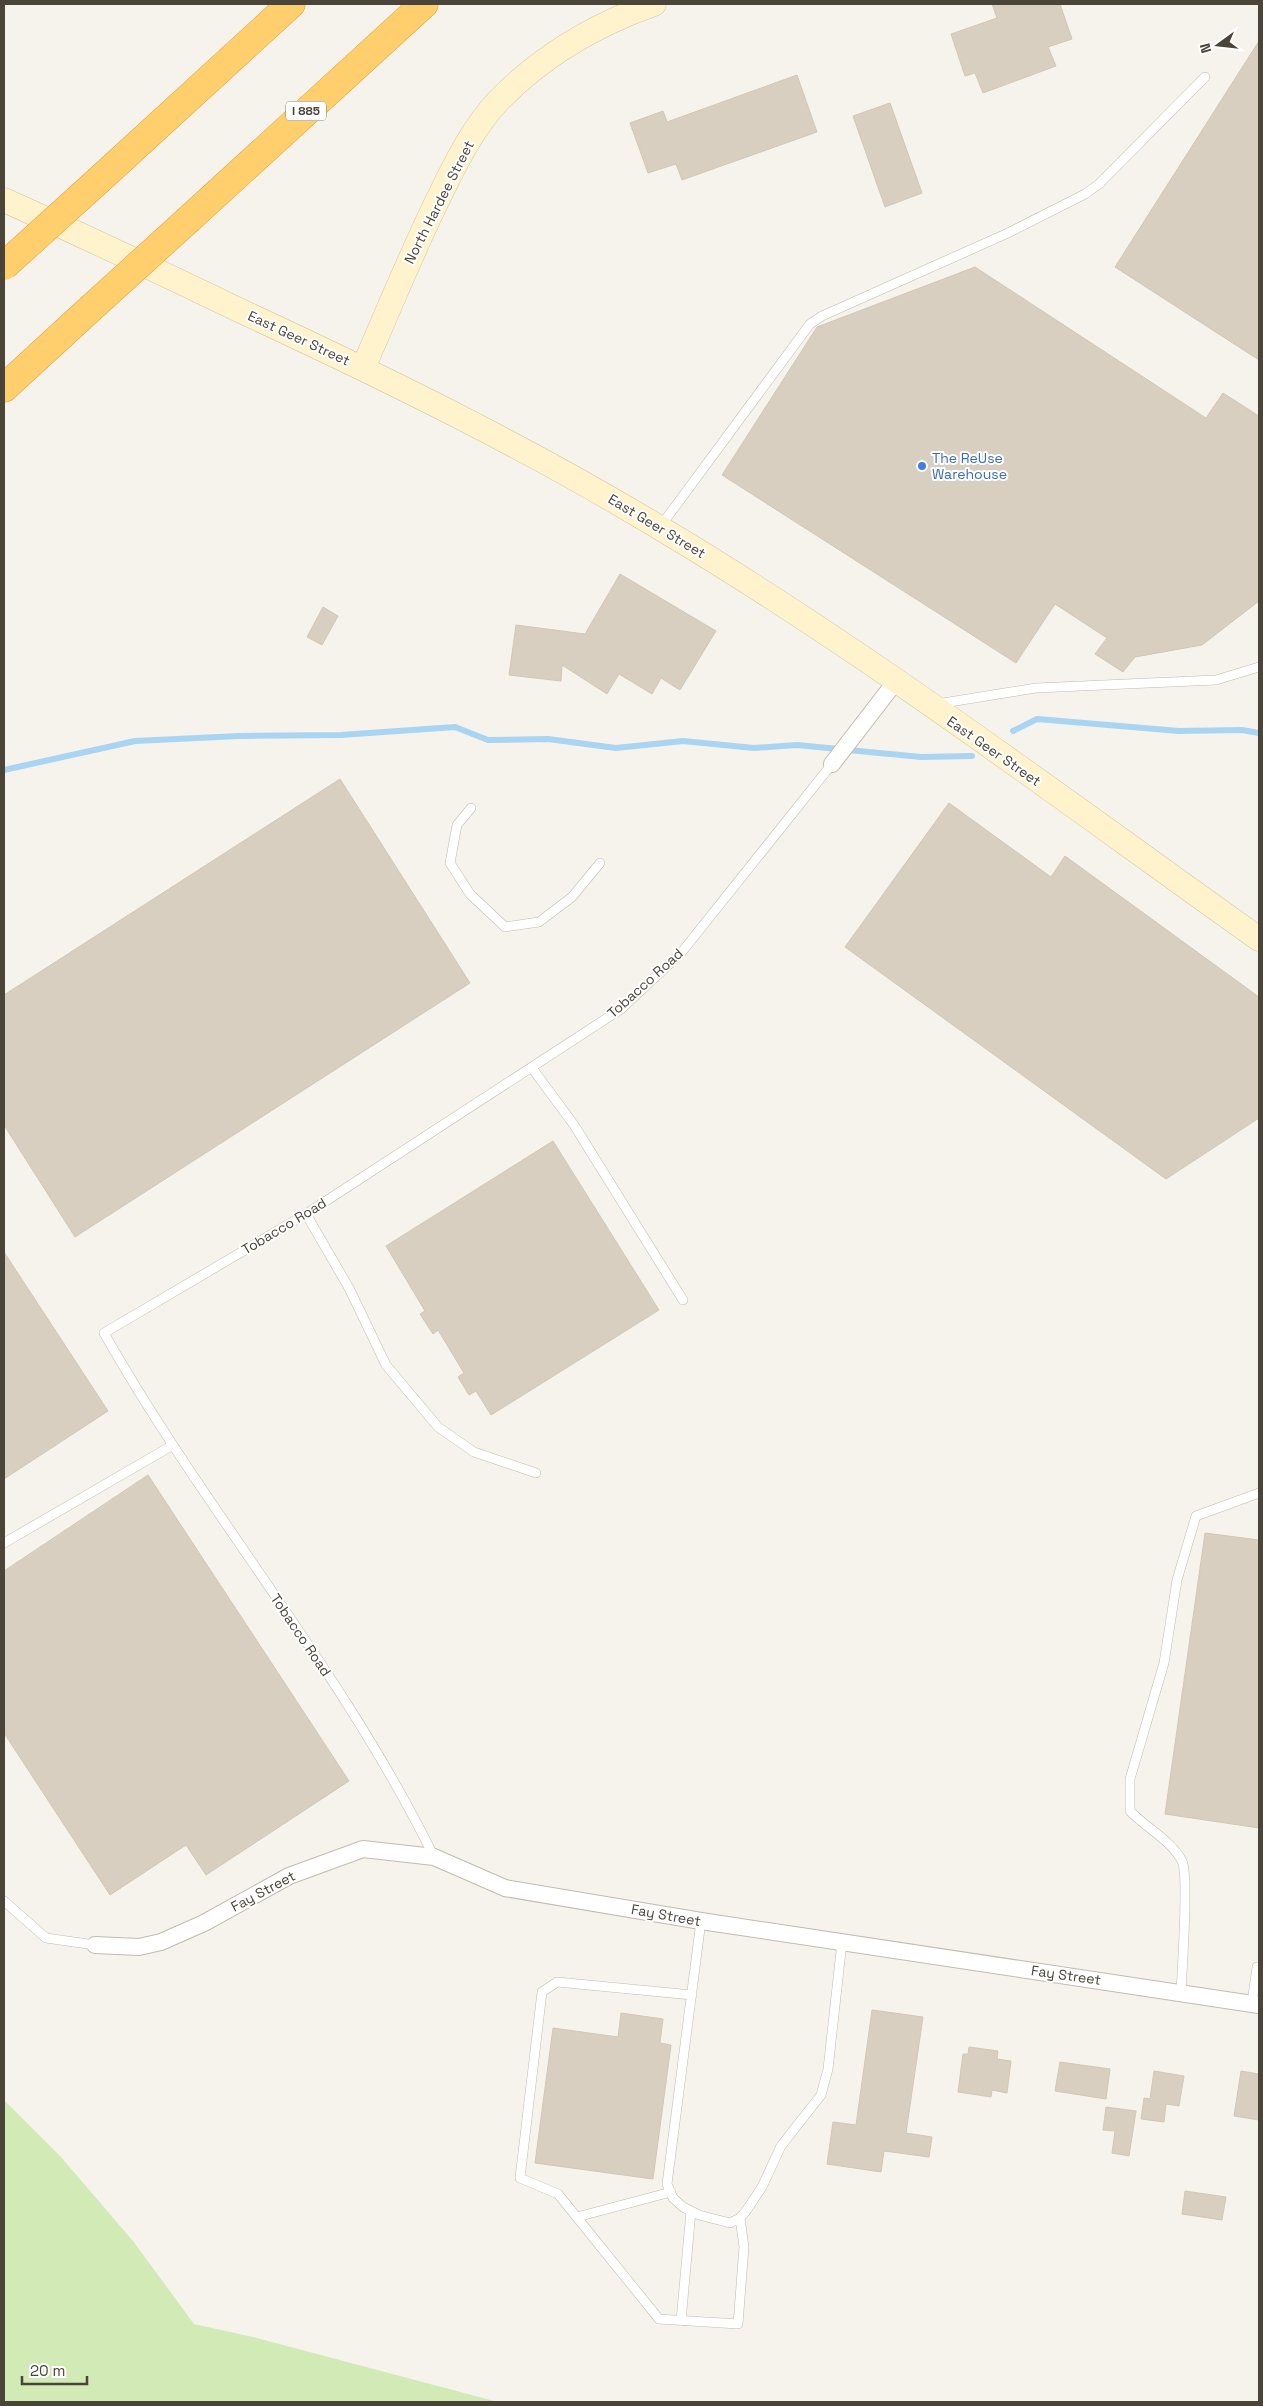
<svg xmlns="http://www.w3.org/2000/svg" width="1263" height="2406" viewBox="0 0 1263 2406" font-family="'Space Grotesk',sans-serif">
<rect width="100%" height="100%" fill="#f6f3ec"/>
<path fill="#d2eab5" d="M4,2100l57,57 72,84 61,83 59,13 245,65h-494z"/>
<g fill="none" stroke-linecap="round" stroke-linejoin="round">
<path stroke="#a9d4f2" stroke-width="6" d="M1013,731l24,-12 142,12 63,-1 17,3
M4,770l131,-29 104,-5 102,-1 114,-8 33,13 60,-1 68,9 67,-7 71,7 43,-3 124,12 51,-1"/>
</g>
<path fill="#d8cfc1" stroke="#d3c7b4" d="M992,4h68l12,35 -24,8 8,19 -73,27 -8,-20 -10,3 -14,-42 46,-16z
M1259,41v319l-144,-93z
M797,75l20,57 -135,48 -6,-16 -28,9 -18,-50 33,-12 4,11z
M890,103l32,90 -37,14 -32,-91z
M975,267l231,151 17,-25 36,23v185l-57,44 -67,12 -12,15 -28,-18 12,-16 -52,-34 -39,59 -294,-188 95,-148z
M620,574l96,57 -36,59 -19,-12 -9,16 -33,-20 -12,20 -45,-29 -1,16 -52,-6 7,-50 69,9z
M323,607l15,9 -16,29 -15,-8z
M340,779l130,204 -395,254 -71,-112v-130z
M949,803l102,74 14,-21 194,141v121l-93,61 -321,-232z
M553,1141l106,169 -168,105 -15,-24 -7,4 -11,-18 6,-4 -26,-43 -5,4 -13,-20 5,-3 -39,-65z
M4,1252l104,159 -104,68z
M148,1475l201,306 -143,94 -20,-30 -76,50 -106,-162v-162z
M1205,1533l54,7v288l-94,-14z
M872,2010l51,7 -17,116 26,4 -3,20 -45,-6 -3,21 -54,-8 6,-42 23,3z
M621,2013l42,6 -3,24 11,2 -18,134 -118,-16 18,-135 65,9z
M969,2047l29,4 -1,8 14,2 -4,32 -15,-3 -1,7 -33,-5 5,-38h5z
M1060,2062l50,7 -4,30 -51,-8z
M1154,2071l30,5 -5,30 -13,-2 -2,18 -23,-3 3,-21 6,1z
M1241,2071l18,3v46l-25,-4z
M1106,2107l30,4 -7,45 -17,-3 3,-22 -12,-1z
M1185,2191l41,6 -4,23 -40,-6z"/>
<g fill="none" stroke-linecap="round" stroke-linejoin="round">
<g stroke="#c2bbae" stroke-width="10">
<path id="lane" d="M660,527l150,-203 12,-8 186,-83 77,-39 14,-10 106,-107
M937,704l99,-16 180,-8 43,-13
M471,808l-14,17 -7,38 20,31 35,33 34,-5 33,-25 28,-34
M532,1068l42,57 109,175
M306,1214l43,74 37,77 52,62 36,25 62,21
M4,1543l169,-98
M434,1857c-91,-186 -228,-344 -330,-524l202,-119 315,-205 60,-56 151,-189
M4,1901l42,37 49,7
M701,1921l-34,263 6,14 10,9 16,8 31,8 10,-5 6,-7 16,-24 19,-41 40,-51 7,-26 14,-127
M1181,1992c1,-23 8,-117 1,-131 -11,-21 -36,-33 -52,-50v-32l34,-116 13,-83 19,-64 63,-23
M692,1995l-135,-13 -15,10 -22,186 38,16 101,125 79,5 6,-77 -4,-29
M1252,2003l5,-36h2
M577,2217l94,-25
M681,2321l10,-110"/>
</g>
<g stroke="#c2bbae" stroke-width="18">
<path id="street" d="M832,764l64,-83
M95,1945l44,2 22,-5 43,-19 85,-47 74,-27 71,8 71,31 196,33 558,84"/>
</g>
<g stroke="#d6c79b" stroke-width="25">
<path id="secondary" d="M4,200c80,36 160,74 239,112 142,66 283,135 417,216 208,124 402,271 599,411
M363,368c26,-59 50,-119 79,-177 15,-31 32,-64 56,-90 44,-45 96,-76 156,-97"/>
</g>
<g stroke="#e0a43c" stroke-width="29">
<path id="highway" d="M100,179l191,-175
M189,219l235,-215
M4,388l86,-79"/>
</g>
<use href="#lane" stroke="#fff" stroke-width="9"/>
<use href="#street" stroke="#fff" stroke-width="16"/>
<use href="#secondary" stroke="#fff3cd" stroke-width="24"/>
<use href="#highway" stroke="#ffcf6e" stroke-width="28"/>
<g stroke="#e0a43c" stroke-width="29" stroke-linecap="butt">
<path id="highway-bridge" d="M4,266l96,-87
M90,309l99,-90"/>
</g>
<use href="#highway-bridge" stroke="#ffcf6e" stroke-width="28"/>
</g>
<circle fill="#3f7fe0" stroke="#fff" stroke-width="2" cx="922" cy="466" r="5"/>
<g text-anchor="middle" stroke-width="4" stroke-linejoin="round" paint-order="stroke">
<rect fill="#fff" stroke="#817c74" stroke-width="1" x="286" y="101.5" width="40" height="19" rx="4"/>
<g font-size="12" font-weight="bold" fill="#4b4439">
<text x="306" y="115">I 885</text>
</g>
<g font-size="14" fill="#4b4439" stroke="#fff">
<text transform="translate(439 202) rotate(-63)" y="5">North Hardee Street</text>
<text transform="translate(299 338) rotate(25)" y="5">East Geer Street</text>
<text transform="translate(657 526) rotate(31)" y="5">East Geer Street</text>
<text transform="translate(994 751) rotate(35)" y="5">East Geer Street</text>
<text transform="translate(645 983) rotate(-42)" y="5">Tobacco Road</text>
<text transform="translate(284 1226) rotate(-31)" y="5">Tobacco Road</text>
<text transform="translate(301 1635) rotate(56)" y="5">Tobacco Road</text>
<text transform="translate(263 1891) rotate(-28)" y="5">Fay Street</text>
<text transform="translate(666 1915) rotate(10)" y="5">Fay Street</text>
<text transform="translate(1066 1975) rotate(8)" y="5">Fay Street</text>
</g>
<g font-size="14" fill="#366cbe" stroke="#fff" text-anchor="start">
<text x="932" y="463">The ReUse<tspan x="932" dy="16">Warehouse</tspan></text>
</g>
</g>
<rect width="1263" height="2406" fill="none" stroke="#4b4439" stroke-width="10"/>
<g transform="translate(1218 45) rotate(255)" stroke="#ffffff" stroke-width="4" paint-order="stroke">
<path d="M0-4L9 19L0 12L-9 19Z" fill="#4b4439"/>
<text y="-8" font-size="14" font-weight="bold" text-anchor="middle" fill="#4b4439">N</text>
</g>
<path d="M22 2376v8h65v-8" fill="none" stroke="#4b4439" stroke-width="2.5"/>
<text x="30" y="2376" font-size="15" fill="#4b4439" stroke="#ffffff" stroke-width="4" paint-order="stroke">20 m</text>
</svg>
